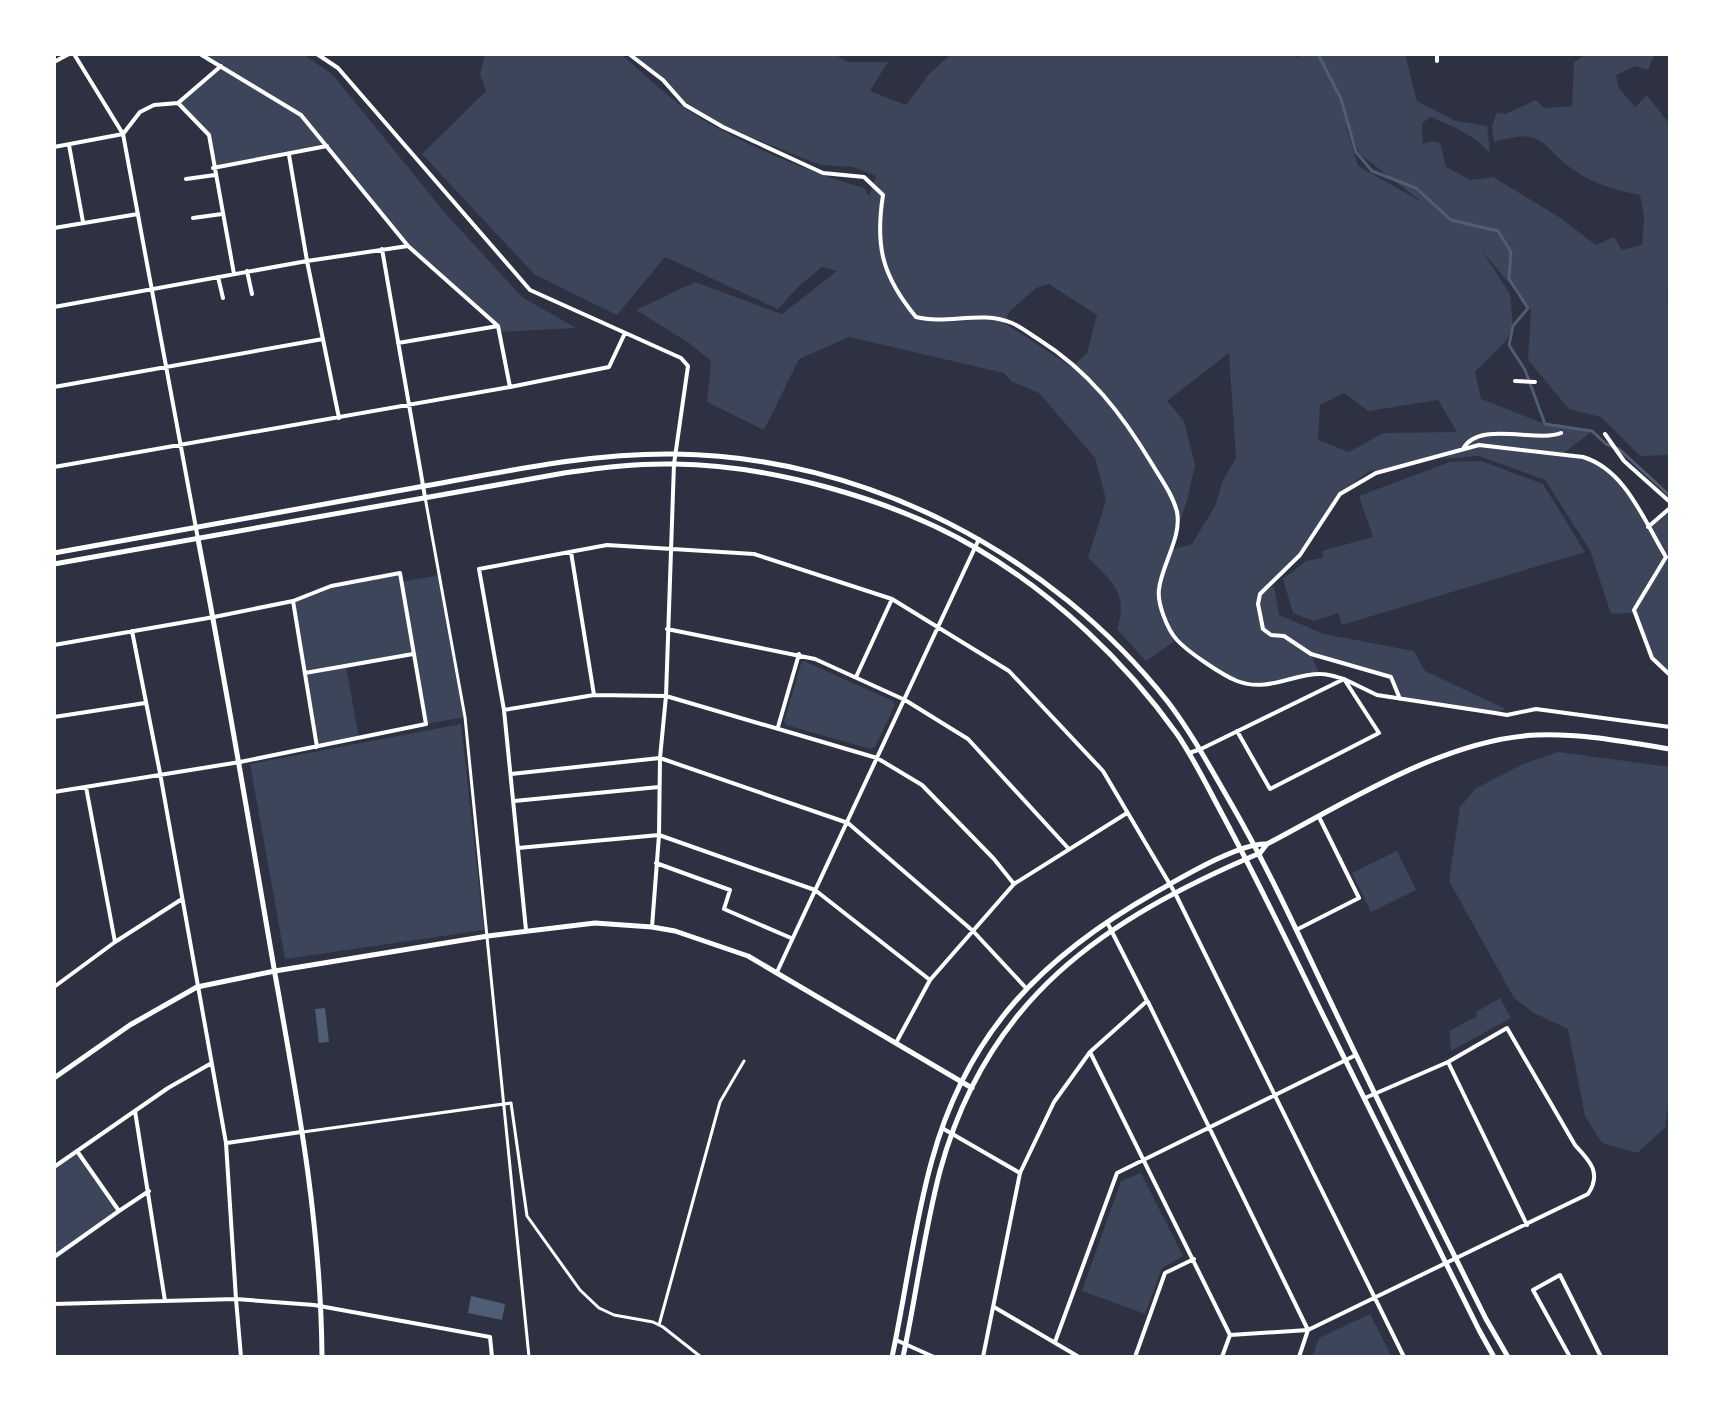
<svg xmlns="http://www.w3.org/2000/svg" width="1724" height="1411" viewBox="0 0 1724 1411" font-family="'Noto Sans',sans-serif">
<rect width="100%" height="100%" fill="#2d3142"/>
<path fill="#3c4559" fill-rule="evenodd" d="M200,54h103l30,21 112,138 77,84 54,31 -77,4 -1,-6 -90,-80 -80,-100 -115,22 -4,-33 -31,-32 43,-37z
M485,54h136c20,17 40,37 62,53 45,31 128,67 181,81l5,8 7,-20 -23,-9 -32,-2 -104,-41 -32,-19 -22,-25 -34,-26h205l14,8h40l-18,29 36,14 23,-31 22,-20h341l8,5 -4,-5h109l12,47 39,20 31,5 3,27c-16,-18 -37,-27 -59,-36l-9,6 1,21 9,-3 8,2 6,24 25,13 22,-3 66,40 37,28 18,-8 8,13 20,-5 2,-28 -4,-22c-22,-4 -46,-11 -65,-24 -36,-24 -27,-45 -81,-29l-2,-16 5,-14 8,2 31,-14 8,8 28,-2 2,-44 13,-8h68l-7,16 -12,-4 -20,9 3,13 16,19 12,-12 23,30v154l-3,19 3,4v153l-30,1 -39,-39 -32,-8 -41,-49 3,-51 -49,-58 28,43 3,32 -7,15 -31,31 6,27 64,25 47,7 -29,23c53,7 60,30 85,73l22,-19v167l-18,-17 -17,-45 -24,1 -21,-64 -45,-70 -66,-24 -38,3 19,-9 -92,22 -26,20 -39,57 -38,41 9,-4 5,29 45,19 90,17 11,20 81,38 -11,4 -98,-15 -6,-21 -80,-22 8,18 -38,10 -46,-2 -59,-41 -30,21 -29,-32c12,-35 -5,-48 -29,-71l18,-58 -11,-42 -56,-65 -28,-12 -7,-8 -155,-36 -50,22 -35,71 -57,-28 4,-41 -22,-18 -53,-33 59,-28 87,32 55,-43 -15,-4 -24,20 -20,22 -113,-52 -48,58 -82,-40 -113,-121 64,-63 -6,-16zM1345,123l15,31 62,48 -64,-36zM1049,284l48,31 -10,38 -15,14 -66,-43 2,-11 28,-25zM1229,353l7,105 -13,22 -8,26 -23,38 -22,6 17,-49 8,-36 -11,-44 -17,-20zM1344,393l24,18 70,-11 19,32 -74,1 -34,19 -31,-12 2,-35z
M1481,461l62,23 42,68 -243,73 -4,-12 -24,8 -21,-8 -10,-34 23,-18 17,-3 -1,-7 51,-14 -14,-41 91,-34z
M400,573l1,9 38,-7 26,142 -39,7 -13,-69 -67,12 13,71 -42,9 -24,-146 38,-15z
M804,661l89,40 2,4 -20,42 -5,2 -84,-24 -2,-4 17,-57z
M461,724l23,206 -199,29 -35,-195z
M1558,752l112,15v321l-5,40 -28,25 -35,-10 -17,-27 -17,-87 -34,-16 -20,-15 -65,-117 11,-74 15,-18 48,-25z
M1397,851l19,39 -45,22 -19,-39z
M1500,998l11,20 -60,33 -2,-20 28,-15 -1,-4z
M77,1151l42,60 -65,46v-90z
M1141,1173l42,83 -21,12 -17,46 -63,-23 39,-110z
M1370,1314l22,43h-80l7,-19z"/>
<path fill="#4f5d75" d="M325,1008l4,34 -10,1 -4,-34z
M471,1296l34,8 -3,16 -34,-7z"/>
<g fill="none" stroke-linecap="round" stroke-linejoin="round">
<path stroke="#4f5d75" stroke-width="3" d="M1318,54l23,45 15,53 16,19 44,17 35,32 47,11 13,21 -2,27 19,29 -15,18 -4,19 16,25 20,54 47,7 14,13 13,5 51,47"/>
<path stroke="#fff" stroke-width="3" d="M425,497l40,220 64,640
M303,1132l208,-29 16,113 53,74 19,18 15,7 39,7 10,5 38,30
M659,1325l61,-223 24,-41"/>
<path stroke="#fff" stroke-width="4" d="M317,54l21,14 192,222 151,68 7,8 -14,98 -8,232 -6,62 -1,77 -7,92
M629,54l34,26 22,25 38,22 100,46 41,4 19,18c-8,51 -1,81 33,122 31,8 65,-7 96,6 9,4 18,11 26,16 51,32 84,75 114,125 9,15 21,31 25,48 5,25 -15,52 -18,77 -2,14 8,40 18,51 11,12 45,35 60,41 31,12 57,-8 84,-7 7,0 16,3 23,5l35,54 -109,56 -33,-58
M1437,54v7
M54,62l15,-8
M178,103l31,32 25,139
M69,145l14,77
M54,147l69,-13 -49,-80
M289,155l18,106 32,157
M213,168l114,-22
M186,179l29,-4
M193,218l29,-4
M54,228l84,-14
M408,246l90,80
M382,249l43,248
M247,271l5,23
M218,277l5,21
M54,307l253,-46 101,-15 -107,-131 -101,-61
M398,343l100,-17 12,61
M1515,381l20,1
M54,387l269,-48
M1605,434l19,27 46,41
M1463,449c15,-29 74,-6 98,-16
M54,467l456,-80 99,-20 16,-34
M1648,527l22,-19
M198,539l-75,-405 17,-22 14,-7 24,-2 43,-37
M293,601l24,146
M667,629l148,30 90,41 63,39 100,109
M54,645l160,-28 79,-16 38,-15 69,-13 26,151 -186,38 -186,30
M305,673l108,-19
M856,677l36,-78
M594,695l72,1 211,62 45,27 72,74 20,25
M1400,699l-9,-22 -80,-23 -27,-18 -13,-1 -8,-6 -5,-25 2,-10 40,-39 40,-61 36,-21 103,-28 104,12c43,13 61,64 83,100l-32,53 18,48 18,17
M504,710l-25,-141 128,-24 147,9 138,45 117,72 94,100 72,122 229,464
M54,717l91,-14
M778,727l21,-73
M1189,753l12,-4 143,-70 33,16 118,18 12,2 29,-6 134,18
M511,774l149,-16 188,65 125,108 53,57
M86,787l29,155
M514,801l145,-14
M518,848l141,-13 156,55 115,90
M656,863l74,27 -6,19 67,29
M526,930l-22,-220 90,-15 -23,-143
M1296,930l63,-32 -40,-81
M777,972l202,-433
M54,987l61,-45 67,-43
M1148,1002l160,328 -9,27
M897,1041l33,-61 84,-96 113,-71
M1090,1052l140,283
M1448,1062l79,163
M135,1111l30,190
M942,1128l78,45
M227,1143l74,-11
M54,1167l114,-79 42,-24
M119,1211l30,-20
M54,1257l65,-46 -42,-60
M54,1304l182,-5 -10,-156 -66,-370 -28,-142
M994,1307l85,50
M896,1340l38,17
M1055,1342l62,-169 239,-118
M241,1357l-5,-58 78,6 176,32 2,20
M983,1357l37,-184 34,-71 36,-50 57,-51 -40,-79
M1135,1357l30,-84 29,-14
M1222,1357l8,-22 78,-5 280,-136c14,-21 2,-33 -13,-49l-68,-117 -59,34 -83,36
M1570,1357l-37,-67 27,-15 41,82"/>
<path stroke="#fff" stroke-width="5" d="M198,539c28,145 52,290 77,435 23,129 46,251 47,383
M54,553c122,-23 244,-44 365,-66 85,-15 168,-34 255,-33 190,2 376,99 494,248 25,33 44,69 65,105 38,66 69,136 102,204 49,103 100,206 151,308l22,38
M54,564l510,-91c36,-5 73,-10 110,-9 96,1 219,35 302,84 78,46 149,113 201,186 17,25 30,52 44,78 35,65 67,131 99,197 53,107 106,214 159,321l15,27
M54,1078l76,-53 67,-38 78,-16 213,-35 107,-13 57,4 23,4 73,25 224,132
M892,1357c14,-65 22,-133 40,-197 35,-128 111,-204 224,-268 25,-14 83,-49 110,-48
M903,1357c13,-61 21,-125 37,-186 47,-173 163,-251 320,-318l7,-9c80,-42 178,-105 269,-109 46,-2 90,7 134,14"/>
</g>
<rect width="1724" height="1411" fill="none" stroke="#ffffff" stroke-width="112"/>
</svg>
